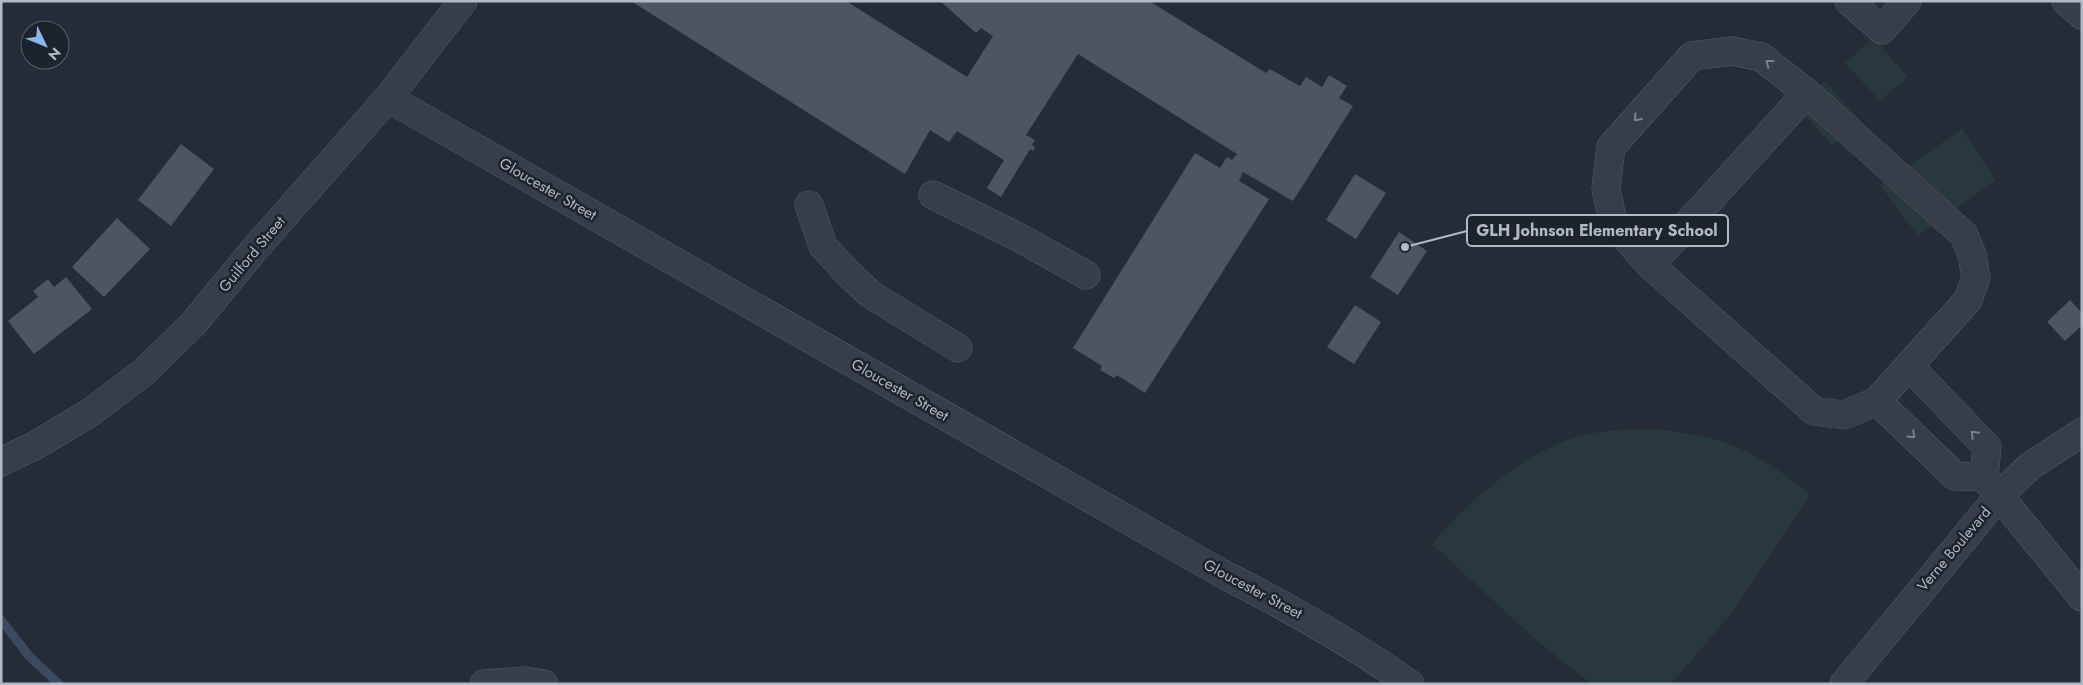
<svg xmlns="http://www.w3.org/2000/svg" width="2083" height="685" viewBox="0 0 2083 685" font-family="Jost,sans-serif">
<rect width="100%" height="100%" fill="#242c38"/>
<path fill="#27393a" d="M1873,38l35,39 -28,24 -35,-38z
M1825,81l35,39 -28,25 -35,-39z
M1962,129l34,51 -78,56 -38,-51z
M1657,429c18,3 37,5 54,9 37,10 70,32 99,57l-79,119 -60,70h-80l-55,-44 -104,-96c36,-42 83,-83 135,-104 28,-11 61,-10 90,-11z"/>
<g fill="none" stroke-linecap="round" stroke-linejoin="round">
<path stroke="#3b4a5f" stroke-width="9" d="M1,620l28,36 30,28"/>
</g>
<path fill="#4c5663" d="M631,1h215l121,76 26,-41 -12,-8 -5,5 -36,-32h209l117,72 4,-4 30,17 6,-9 16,10 7,-12 18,11 -8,12 14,8 -60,95 -50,-29 -4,9 30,18 -124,194 -28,-18 -3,3 -14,-8 2,-4 -29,-18 122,-195 25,15 7,-11 5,3 5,-6 -159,-100 -52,81 9,5 -3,5 3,2 -2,4 -3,-2 -29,48 -14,-9 17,-28 -47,-29 -8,11 -19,-12 -25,44z
M181,144l33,25 -43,57 -33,-26z
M1355,174l31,19 -30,46 -30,-19z
M117,218l33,31 -46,48 -32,-30z
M1399,232l28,19 -29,44 -28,-18z
M66,277l26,32 -58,45 -26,-33 30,-24 -5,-6 15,-12 6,8z
M2070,300l12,13v12l-17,16 -18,-19z
M1355,305l26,17 -27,42 -27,-17z"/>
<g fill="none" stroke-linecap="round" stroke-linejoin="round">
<g stroke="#565c66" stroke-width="29">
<path id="minor" d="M1849,1l33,29 25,-29
M2066,1l16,14
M1807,93l157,142 8,20 4,22 -8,23 -91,101 -33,14 -30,-4 -164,-146z
M388,98l833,475c65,33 128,68 189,111
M933,195l87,43 66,37
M809,205l14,41 23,25 24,23 88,54
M1650,265l-37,-42 -7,-35 5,-41 81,-91 40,-5 29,6 46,36
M1909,366l78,81 -3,30 98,120
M1877,401l78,75 29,1
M1,462l35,-17 55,-33 54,-41 49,-48 59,-72 135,-153 75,-97
M484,684l41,-3 19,3
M1844,684l155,-188 30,-29 53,-35"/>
</g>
<use href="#minor" stroke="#373e49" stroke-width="28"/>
</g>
<defs><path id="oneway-chevron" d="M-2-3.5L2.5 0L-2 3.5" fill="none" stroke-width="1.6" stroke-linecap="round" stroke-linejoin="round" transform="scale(1.25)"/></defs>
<g stroke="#7b828d">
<use href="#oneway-chevron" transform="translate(1769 63) rotate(-142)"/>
<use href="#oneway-chevron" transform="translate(1637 118) rotate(132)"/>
<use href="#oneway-chevron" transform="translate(1974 434) rotate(-134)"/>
<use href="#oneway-chevron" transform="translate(1912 435) rotate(44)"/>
</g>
<g text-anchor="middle" stroke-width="5" stroke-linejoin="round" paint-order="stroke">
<g font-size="15" fill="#b3b9c4" stroke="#1d232d">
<text transform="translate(548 189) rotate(30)" y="5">Gloucester Street</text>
<text transform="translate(252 254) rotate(-50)" y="5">Guilford Street</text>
<text transform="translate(900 390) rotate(30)" y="5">Gloucester Street</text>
<text transform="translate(1954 549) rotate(-50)" y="5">Verne Boulevard</text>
<text transform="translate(1253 589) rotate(28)" y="5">Gloucester Street</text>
</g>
</g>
<path fill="none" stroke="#b3b9c4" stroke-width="2" d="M1405 247L1467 231"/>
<circle fill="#b3b9c4" stroke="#1d232d" stroke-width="2" cx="1405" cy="247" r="5"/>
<rect fill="#1d232d" stroke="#b3b9c4" stroke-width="2" x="1467" y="215" width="261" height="31" rx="5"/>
<g font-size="16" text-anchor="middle" font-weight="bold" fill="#b3b9c4">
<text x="1597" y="236">GLH Johnson Elementary School</text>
</g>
<rect width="2083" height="685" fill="none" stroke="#b3b9c4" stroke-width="5"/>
<g transform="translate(45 45) rotate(133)"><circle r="24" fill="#1d232d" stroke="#595f69"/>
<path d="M0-4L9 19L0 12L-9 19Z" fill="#8fb3ed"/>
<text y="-8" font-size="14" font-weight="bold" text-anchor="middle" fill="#b3b9c4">N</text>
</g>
</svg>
